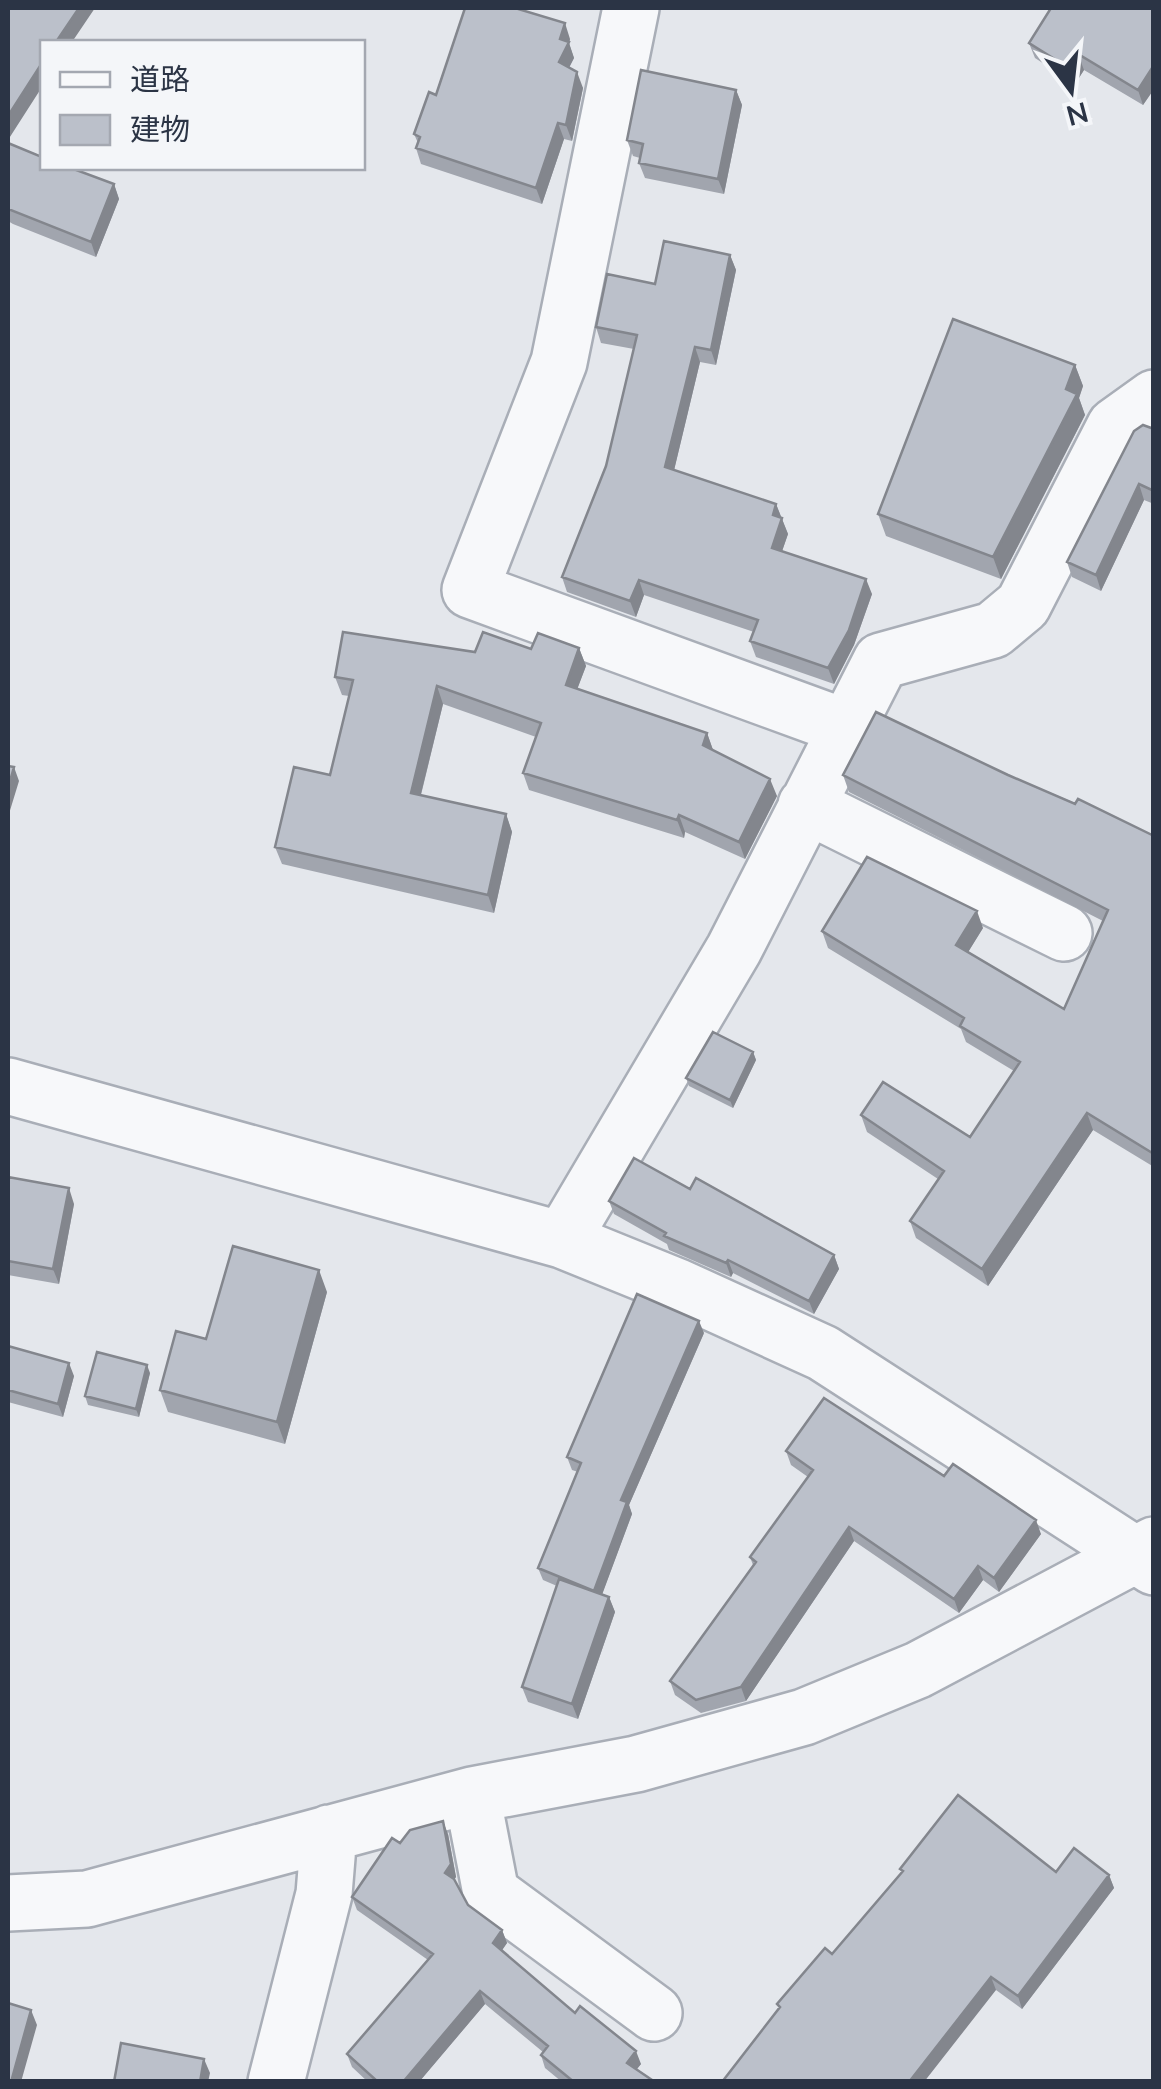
<svg xmlns="http://www.w3.org/2000/svg" width="1161" height="2089" viewBox="0 0 1161 2089" font-family="Mulish,'Noto Sans JP',sans-serif">
<rect width="100%" height="100%" fill="#e4e7ec"/>
<g fill="none" stroke-linecap="round" stroke-linejoin="round">
<g stroke="#a9aeb7" stroke-width="60">
<path id="street" d="M631,8l-72,354 -89,228 375,137
M806,805l258,128
M8,1086l554,154 116,47 145,66 331,214
M562,1240l172,-291 147,-288 112,-31 30,-25 92,-179 39,-28
M472,1795l19,98 163,120
M8,1903l79,-4 385,-104 164,-31 168,-47 114,-47 236,-125
M276,2082l48,-188 5,-61"/>
</g>
<use href="#street" stroke="#f7f8fa" stroke-width="55"/>
</g>
<path fill="#a1a5ae" d="M1154,8v81l-11,16 -59,-35 -9,14 -40,-26 -6,-15z
M570,39l-1,4 5,15 -5,10 14,20 -11,53 -8,-2 -22,65 -121,-40 -5,-16 2,-5 -4,-9 22,-39z
M736,90l6,15 -18,89 -79,-16 -6,-15 1,-5 -7,-2 -6,-16z
M8,143l106,41 5,15 -23,58 -83,-33 -5,-3z
M730,255l6,15 -20,95 -16,-3 -26,108 102,34 12,30 -6,17 90,43 -18,51 -20,39 -78,-27 -6,-16 4,-9 -110,-37 -8,22 -69,-25 -5,-15 44,-111 28,-117 -33,-6 -5,-16 59,-43z
M1075,365l8,21 -4,12 6,17 -84,164 -115,-43 -8,-22z
M1154,429v75l-10,-4 -43,91 -29,-14 -5,-15z
M579,648l7,18 -9,23 130,44 6,17 64,46 -32,63 -60,-27 -1,6 -155,-48 -6,-17 13,-36 -93,-33 -22,91 85,19 6,18 -18,81 -212,-49 -7,-17 55,-72 19,-79 -7,-1 -7,-18 196,-28z
M843,775h165l146,61v331l-61,-37 -105,156 -72,-48 -6,-17 28,-42 -71,-47 -6,-17 109,22 44,-66 -48,-29 -5,-13 -133,-81 -6,-17 161,-3 -15,24 96,57 39,-88 -254,-129z
M753,1052l3,8 -23,48 -44,-22 -3,-8z
M8,1177l66,27 -15,80 -51,-9z
M690,1189l144,66 5,14 -25,45 -81,-41 -2,4 -62,-27 -2,-6 -53,-30 -5,-13z
M327,1292l-42,152 -117,-32 -8,-22 46,-51z
M704,1333l-75,172 3,9 -30,80 7,3 6,15 -37,107 -50,-17 -6,-15 35,-101 -14,-6 -5,-12 40,-96 -6,-2 -5,-13z
M8,1346l66,30 -11,41 -55,-15z
M150,1373l-11,44 -51,-12 -3,-9z
M786,1451l158,25 97,58 -42,58 -16,-12 -24,33 -105,-72 -108,160 -45,12 -26,-18 -5,-14 83,-116 -3,-8 58,-80 -17,-12z
M448,1834l8,43 -2,2 14,26 34,25 5,13 -5,7 73,63 66,51 -4,5 18,13h-93l-17,-14 -4,-13 2,-3 -58,-48 -66,78h-51l-16,-15 -5,-13 81,-94 -71,-50 -5,-13 48,-54z
M900,1869l209,6 5,13 -92,121 -26,-19 -217,18 -2,-4 55,-50 70,-81z"/>
<path fill="#83868d" d="M79,8h16l-23,34h-16z
M565,23l5,16 -1,4 5,15 -10,19 -5,-15 1,-23z
M1078,54l6,16 -9,14 -6,-16z
M42,63v24l-34,53v-24z
M1154,65v24l-11,16 -5,-15z
M577,72l6,16 -11,53 -6,-16z
M736,90l6,15 -18,89 -6,-15z
M558,123l6,16 -22,65 -6,-16z
M114,184l5,15 -23,58 -5,-15z
M730,255l6,15 -20,95 -5,-15z
M695,347l5,15 -29,121 -6,-16z
M1075,365l8,21 -4,12 6,17 -84,164 -8,-22z
M1139,484l5,16 -43,91 -5,-16z
M776,504l12,30 -10,29 -6,-15 1,-33z
M866,579l6,15 -18,51 -20,39 -6,-16z
M639,580l5,15 -8,22 -6,-16z
M579,648l7,18 -14,37 -6,-18z
M437,686l6,18 -26,106 -6,-17z
M707,733l6,17 -10,-5z
M14,767l5,14 -11,36v-29z
M770,779l7,17 -32,63 -6,-17z
M506,814l6,18 -18,81 -6,-18z
M679,815l6,17 -1,6 -7,-18z
M977,911l6,17 -21,34 -6,-17z
M753,1052l3,8 -23,48 -3,-8z
M1087,1113l6,17 -105,156 -6,-17z
M69,1188l5,16 -15,80 -6,-15z
M834,1255l5,14 -25,45 -5,-13z
M728,1260l5,13 -2,4 -5,-14z
M319,1270l8,22 -42,152 -8,-22z
M699,1321l5,12 -75,172 3,9 -33,89 -5,-12 27,-91z
M69,1363l5,13 -11,41 -5,-13z
M147,1365l3,8 -11,44 -3,-8z
M1036,1520l5,14 -42,58 -5,-14z
M849,1527l5,14 -108,160 -5,-14z
M978,1566l5,14 -24,33 -5,-14z
M609,1597l6,15 -37,107 -6,-15z
M443,1821l5,13 8,43 -6,9 -5,-13z
M1109,1875l5,13 -92,121 -4,-13z
M502,1930l5,13 -9,13 -5,-13z
M991,1977l5,13 -72,92h-15z
M480,1991l5,13 -66,78h-16z
M31,2010l6,15 -16,57h-10z
M636,2051l5,13 -10,12 -4,-13z
M204,2059l6,14 -2,9h-8z"/>
<path fill="#bbc0ca" stroke="#83868d" stroke-width="2.5" d="M8,8h71l-23,34h-14v21l-34,53z
M465,8h50l50,15 -5,16 9,3 -10,20 18,10 -11,53 -8,-2 -22,65 -120,-40 4,-11 -6,-3 15,-42 7,3z
M1051,8h103v57l-16,25 -60,-36 -9,14 -40,-25z
M641,70l95,20 -18,89 -79,-16 4,-19 -16,-4z
M8,143l34,14v11h29l43,16 -23,58 -83,-33z
M664,241l66,14 -19,95 -16,-3 -30,120 111,37 -3,11 9,3 -10,30 94,31 -17,51 -21,38 -78,-27 8,-21 -119,-40 -9,21 -68,-24 44,-111 31,-131 -41,-8 11,-53 48,10z
M953,319l122,46 -9,24 11,5 -84,163 -115,-43z
M1143,425l11,4v62l-15,-7 -43,91 -29,-13 67,-131z
M343,632l132,20 8,-20 48,17 7,-16 41,15 -13,37 141,48 -4,12 67,34 -31,63 -60,-27 -2,5 -154,-47 18,-50 -104,-37 -26,107 95,21 -18,81 -213,-48 19,-80 36,8 23,-95 -18,-3z
M876,712l132,63 67,29 3,-5 76,37v318l-67,-41 -105,156 -72,-48 34,-50 -83,-56 22,-33 87,55 50,-75 -60,-36 4,-8 -142,-87 45,-74 110,54 -21,34 108,64 44,-99 -265,-135z
M8,766l6,1 -6,21z
M713,1032l40,20 -23,48 -44,-22z
M634,1158l56,31 6,-11 138,77 -25,46 -81,-41 -2,3 -62,-27 2,-3 -57,-32z
M8,1177l61,11 -16,81 -45,-8z
M233,1246l86,24 -42,152 -117,-32 16,-59 30,8z
M637,1294l62,27 -78,179 6,2 -33,89 -56,-23 43,-105 -14,-6z
M8,1346l61,17 -11,41 -50,-14z
M97,1352l50,13 -11,44 -51,-13z
M824,1398l120,78 9,-12 83,56 -42,58 -16,-12 -24,33 -105,-72 -108,160 -45,13 -26,-19 86,-119 -6,-5 63,-87 -27,-19z
M559,1579l50,18 -37,107 -50,-17z
M958,1795l98,77 18,-24 35,27 -91,121 -27,-19 -82,105h-187l58,-75 -3,-3 48,-56 7,6 71,-83 -3,-2z
M443,1821l8,43 -6,9 9,6 14,26 34,25 -9,13 82,70 5,-7 56,45 -9,12 28,19h-81l-33,-27 7,-9 -68,-55 -77,91h-25l-31,-28 86,-100 -81,-57 40,-59 8,5 10,-13z
M8,2003l23,7 -20,72h-3z
M121,2043l83,16 -4,23h-86z"/>
<rect width="1161" height="2089" fill="none" stroke="#2b3445" stroke-width="20"/>
<rect x="40" y="40" width="325" height="130" fill="#f4f6f9" stroke="#a4a8b1" stroke-width="2.5"/>
<rect x="60" y="72" width="50" height="15" fill="#f7f8fa" stroke="#a4a8b1" stroke-width="2.5"/>
<text x="130" y="90" font-size="30" fill="#2b3445">道路</text>
<rect x="60" y="115" width="50" height="30" fill="#bbc0ca" stroke="#a4a8b1" stroke-width="2.5"/>
<text x="130" y="140" font-size="30" fill="#2b3445">建物</text>
<g transform="translate(1071 90) rotate(165)" stroke="#f4f6f9" stroke-width="8" paint-order="stroke">
<path d="M0-8L18 38L0 25L-18 38Z" fill="#2b3445"/>
<text y="-15" font-size="28" font-weight="bold" text-anchor="middle" fill="#2b3445">N</text>
</g>
</svg>
